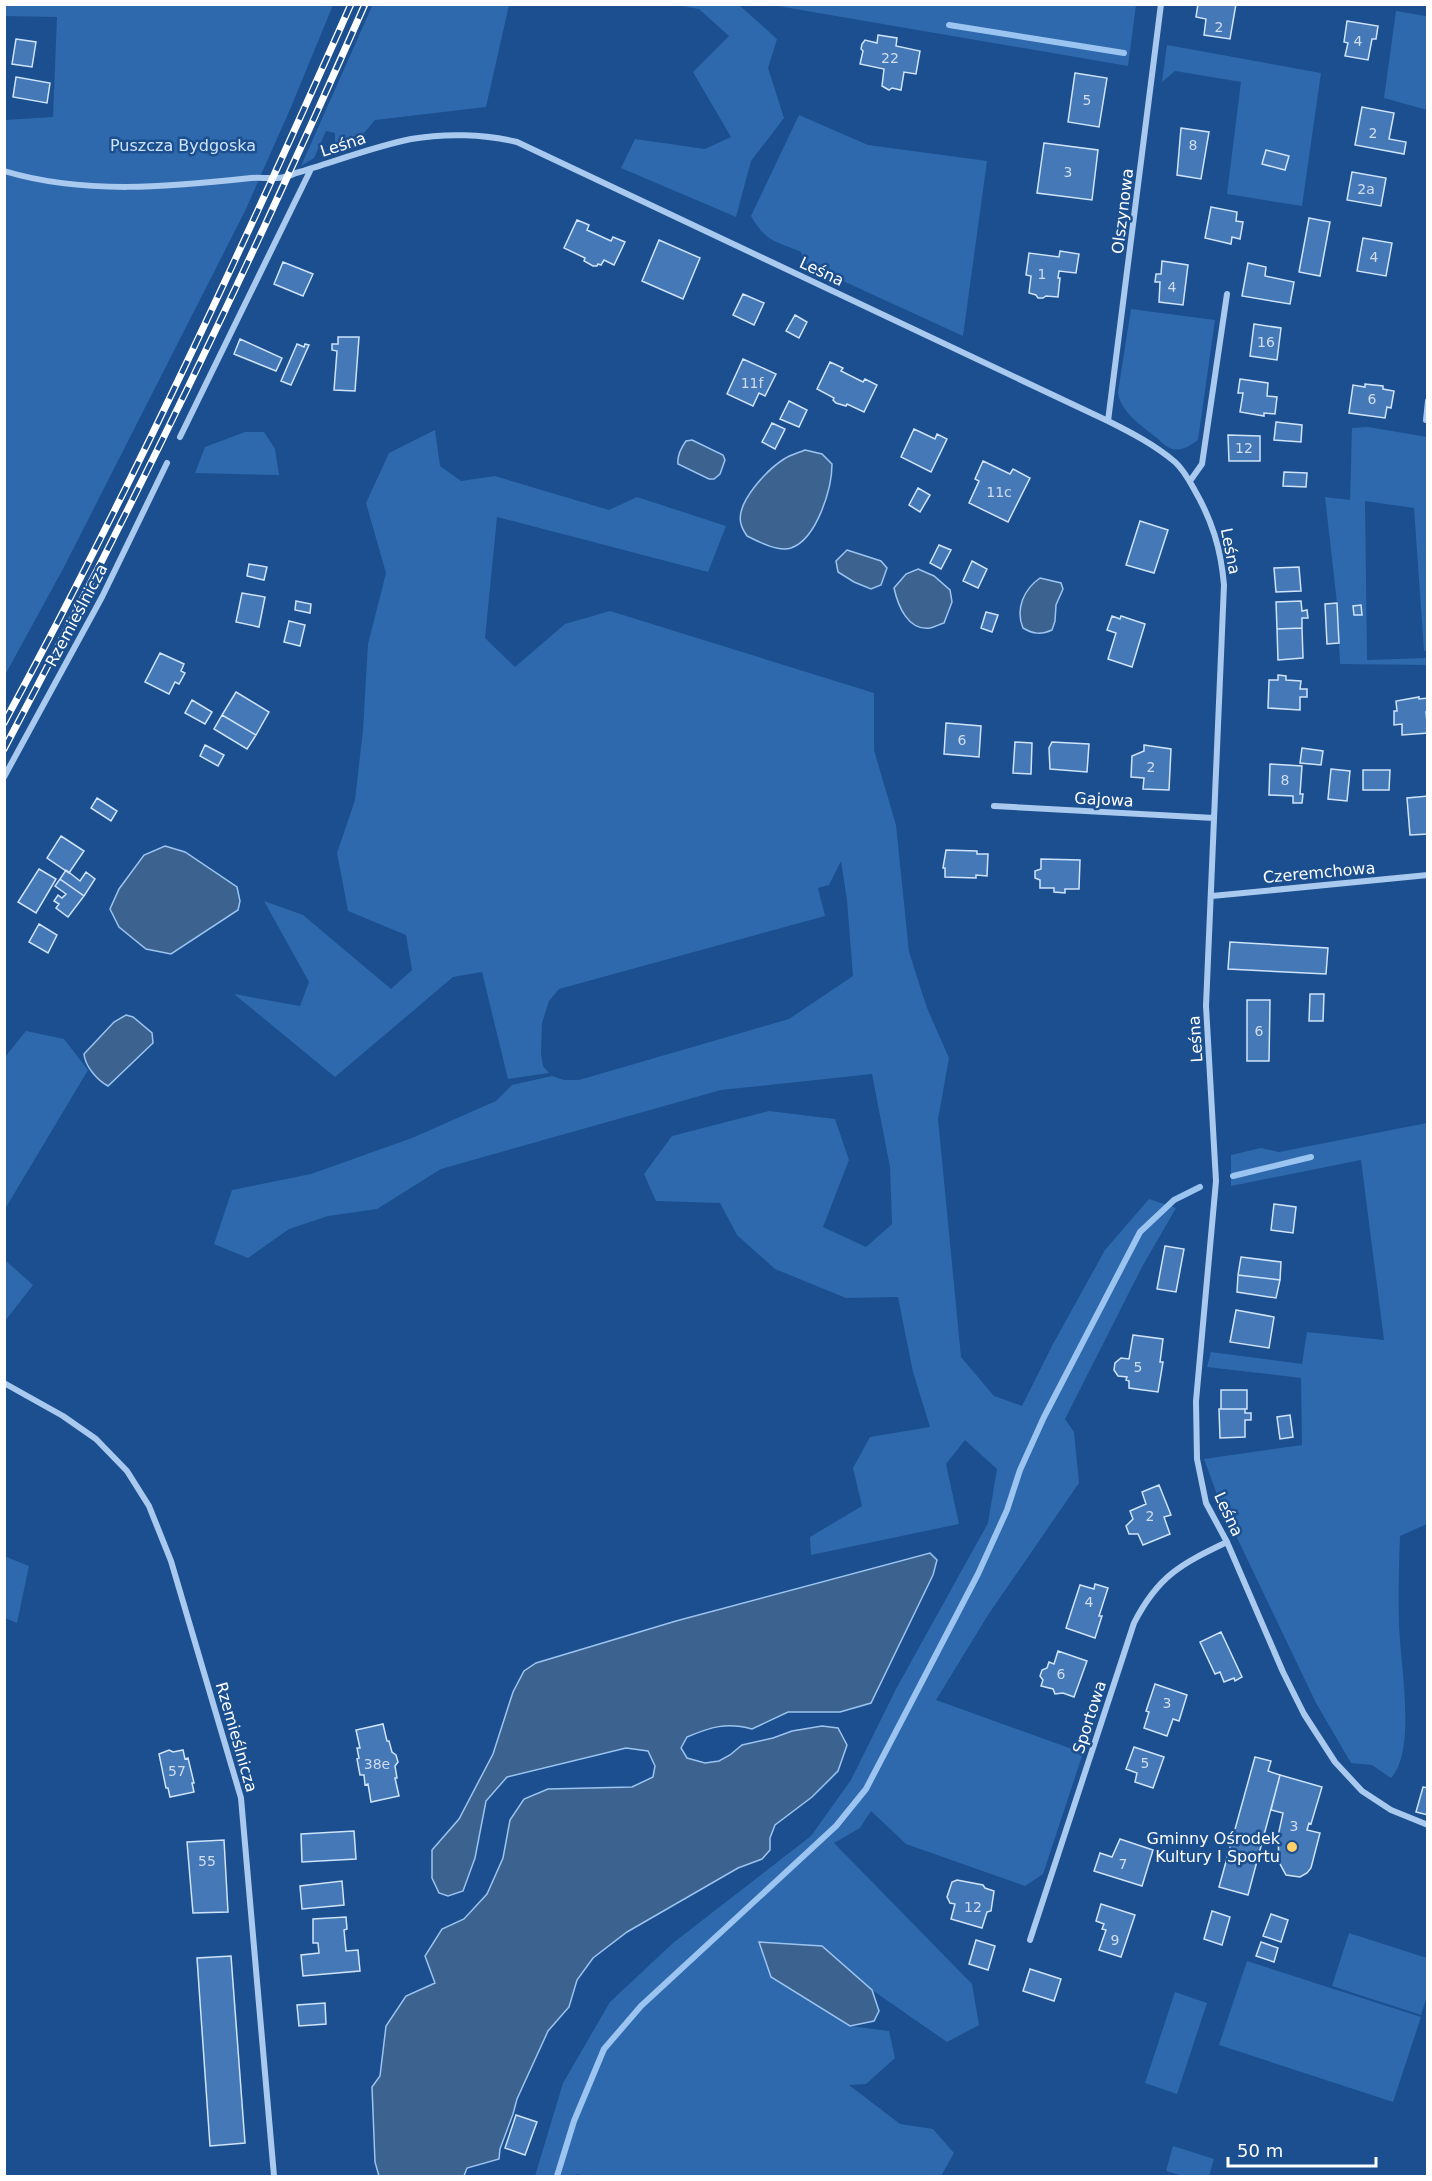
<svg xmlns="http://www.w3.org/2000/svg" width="1432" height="2181" viewBox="0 0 1432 2181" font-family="'DejaVu Sans',sans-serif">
<rect width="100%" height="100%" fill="#1b4f8f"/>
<path fill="#2e69ad" d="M373,4l136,1 -23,102 -111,13 -22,26h-10l-8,-3v-10l-9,-2 -12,27 -13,8z
M4,5h329l-42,102 -46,104 -182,358 -58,106v-555l48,-3 4,-100 -52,-1z
M676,5h63l38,34 -9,29 16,50 -33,43 -15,56 -115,-49 14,-29 70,10 26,-12 -38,-65 36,-36 -30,-27z
M772,5l364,-1v1l-8,61z
M1396,11l30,5 1,2v92l-43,-12z
M1167,45l154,28 -19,133 -75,-12 14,-112 -66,-11 -13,11z
M799,115l69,30 119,16 -24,175 -157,-72 -5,-12c-27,-12 -34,-9 -50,-36z
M1131,309l84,11 -17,120c-8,6 -16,11 -26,9 -6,-2 -11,-7 -15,-11 -15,-12 -37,-26 -39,-46z
M1368,427l59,10v213l-3,1 -10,-143 -49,-7 2,159 60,-2v7l-87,-1 -3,-61 -12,-106 25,3 2,-72z
M435,430l5,36 21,15 34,-5 114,34 28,-13 89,29 -18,46 -211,-55 -12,121 30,29 50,-43 45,-13 264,82v57l22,75 13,127 18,56 22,50 -11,61 23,238 33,39 28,10 31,-62 52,-94 44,-51 27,9 -34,59 -77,152 9,13 5,51 -91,132 -52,85 147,53 -40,121 -18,12 -119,-42 -35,-33 -11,17 -26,15 138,141 7,41 -32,17 -75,-52 -50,-44 -63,-4 91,84 39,5 6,27 -29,26 -17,1 51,39 33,5 21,24 -13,23h-359l-5,-2 -1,2h-41l28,-93 47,-81 63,-59 138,-107 40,-56 45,-91 92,-166 9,-54 -32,-29 -19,24 13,60 -148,31 -1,-18 52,-31 -9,-38 17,-31 60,-10 -17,-55 -15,-75 -52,1 -71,-29 -38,-34 -17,-32 -64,-2 -12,-27 28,-38 97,-25 66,8 14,41 -26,67 43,20 26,-23 -2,-57 -18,-93 -151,16 -280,79 -64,40 -49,7 -39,13 -41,29 -34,-14 18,-54 79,-16 101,-36 84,-37 16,-16 40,-9 12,4h15l210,-61 64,-43 -6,-76 -6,-39 -12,24 -11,3 7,28 -266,73 -10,12 -7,22 -1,30 2,13 6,7 -41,6 -26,-107 -29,5 -118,100 -101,-83 66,12 9,-24 -45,-81 39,14 88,74 21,-19 -6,-35 -58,-24 -11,-58 18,-53 8,-70 5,-86 18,-71 -20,-70 23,-50z
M245,432h19l11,17 4,26 -84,-2 10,-26z
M26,1031l38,8 24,31 -83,139v-152z
M1427,1123v401l-27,12c-1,29 -2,59 -1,88 1,38 18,126 -8,154l-19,-13 -21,-2 -35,-60 -97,-203 -15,-41 98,-14 -1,-67 -94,-11 4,-15 91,12 5,-32 77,8 -23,-180 -130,26v-31l30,-7 18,4z
M5,1260l28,25 -28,36z
M4,1556l25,10 -12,57 -12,-5z
M1349,1933l78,25v38l-6,19 -89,-29z
M1247,1961l174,56 -28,85 -174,-57z
M1175,1992l32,11 -30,91 -32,-11z
M1173,2146l41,13 -5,17h-26l-17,-5z"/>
<path fill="#3c6290" stroke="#9cc4f0" stroke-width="1.5" d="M692,440l31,15 2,5 -5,14 -6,5h-5l-31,-15c-1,-8 3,-16 8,-23z
M805,450l17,4 10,10c0,24 -15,75 -41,84 -13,4 -32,-6 -44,-12 -2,-3 -5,-8 -6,-12 -6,-21 26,-54 43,-65 6,-4 14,-6 21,-9z
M847,550l34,11 6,7 -6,17 -10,4 -17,-7 -16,-10 -2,-11z
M918,569l16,7 16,14 2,12 -8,21c-4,1 -9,4 -14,5 -22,3 -32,-22 -36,-40l12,-14z
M1040,578l21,5 2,6 -7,16 -1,16 -3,9c-11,5 -19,4 -29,-2 -8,-19 1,-39 17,-50z
M165,846l20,6 52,35 3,14 -2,9 -67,44 -25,-5 -27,-22 -9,-18 9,-20 25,-34z
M126,1015l7,2 19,16 1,10 -45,43c-11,-6 -23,-20 -24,-32l30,-32z
M930,1553l7,7 -4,15 -62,128 -31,9h-52l-36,17c-26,-7 -41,-2 -65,8l-6,11 6,10 18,5 14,-2 11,-6 12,-10 31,-7 19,-7 30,-5 16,2 9,17 -9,26 -26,26 -37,28 -5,13v12l-8,9 -24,9 -111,64 -34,26 -16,22 -8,27 -21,24 -31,68 -4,15 -13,35 -1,10 -32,9 -3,8h-85l-4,-14 -3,-75 8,-11 6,-50 20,-30 29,-13 -10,-27 17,-27 22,-10 23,-25 16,-36 7,-38 14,-21 24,-10 84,-2 21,-10 2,-11 -7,-15 -22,-3 -119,29 -21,24 -11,57 -12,33 -15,5 -9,-3 -7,-15v-28l27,-31 34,-65 20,-62 11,-21 12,-8 140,-42z
M759,1942l63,4 50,44 7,21 -5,10 -24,5 -79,-49z"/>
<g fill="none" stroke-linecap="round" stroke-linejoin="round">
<path stroke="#9cc4f0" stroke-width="6" d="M949,25l175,28
M1233,1176l78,-19
M557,2176l17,-55 30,-72 37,-43 195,-180 30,-37 112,-215 29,-64 13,-40 24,-53 96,-185 34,-32 26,-13"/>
</g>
<path fill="#4478b7" stroke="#cfe3fa" stroke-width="1.5" d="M1198,4h38l-6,35 -26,-4 2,-16 -10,-2z
M1347,21l31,5 -2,13h-4l-4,21 -23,-4 3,-13 -4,-1z
M878,35l19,3 -1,8 24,5 -4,23 -12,-2 -3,18 -9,-2 -3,2 -7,-4 2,-17 -24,-5 3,-13 -2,-2 1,-5 3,-4 12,3z
M16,39l20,3 -4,25 -20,-3z
M1075,73l32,5 -8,49 -31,-5z
M16,77l34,6 -3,20 -34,-6z
M1362,107l32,6 -5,26 17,3 -2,12 -49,-9z
M1181,128l28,4 -8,47 -24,-4z
M1044,143l54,7 -6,50 -55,-7z
M1266,150l23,6 -4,14 -23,-6z
M1352,172l34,6 -5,28 -34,-6z
M1211,207l26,5 -1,9 7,1 -3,17 -8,-2 -1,7 -26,-6z
M1309,218l21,4 -10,54 -21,-4z
M577,220l12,5 -2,5 24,11 2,-4 12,5 -11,23 -10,-5 -3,5 -3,-1 -1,2h-4l-9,-5 1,-3 -21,-10z
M1363,238l29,5 -6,33 -29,-5z
M659,240l41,18 -17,41 -41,-18z
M1060,251l19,3 -3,19 -17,-2 -1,7h2l-2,19 -12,-1 -3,2h-5l-2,-3 -7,-2 2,-17 -5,-1 3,-22 30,4z
M1162,261l26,4 -5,40 -24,-3 1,-20h-5l1,-8h5z
M283,262l30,12 -10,22 -29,-12z
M1248,263l18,4 -1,9 29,6 -4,22 -48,-8z
M743,294l21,9 -10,22 -21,-10z
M795,315l12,7 -8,16 -13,-7z
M1254,324l27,4 -4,32 -27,-4z
M338,337h21l-4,54 -21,-1 3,-39 -5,-1v-6h6z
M240,339l42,19 -6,13 -42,-17z
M297,344l7,3 1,-3 4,1 -18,40 -10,-4z
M743,359l33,15 -11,22 -6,-3 -6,13 -26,-12z
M830,362l13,6 -2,3 22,11 2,-3 12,6 -13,27 -17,-8 -1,2 -10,-3 -3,-3 1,-2 -17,-9z
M1240,379l28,4 -1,13 10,1 -2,17 -11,-1v3l-24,-4 3,-19h-5z
M1365,384l18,2v3l11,2 -3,17 -4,-1 -2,11 -36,-5 4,-28 12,2z
M789,401l18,9 -8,17 -19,-8z
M1276,422l26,3 -1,17 -27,-2z
M772,423l13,6 -10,20 -13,-7z
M914,429l21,10 2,-5 10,5 -16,33 -30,-15z
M1228,435l32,1v25h-31z
M983,461l27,13 3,-5 17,9 -22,44 -39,-19 10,-22 -4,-2z
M1284,472l23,1 -1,14 -23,-1z
M918,488l12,7 -10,17 -11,-7z
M1140,521l28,9 -14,43 -28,-8z
M939,545l12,5 -10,19 -11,-6z
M972,561l15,8 -9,19 -15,-7z
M249,564l18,3 -3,13 -17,-4z
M1299,567l2,24 -25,1 -2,-24z
M242,593l23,4 -6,30 -23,-5z
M296,601l15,3 -1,9 -15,-3z
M1301,601l1,10 5,-1 1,8h-6v10l-25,1 -1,-27z
M1337,603l2,40 -12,1 -2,-40z
M1361,605l1,10h-8l-1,-9z
M986,612l12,3 -6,17 -11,-4z
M1112,616l8,3 1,-3 24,8 -13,43 -24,-8 8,-26 -9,-3z
M289,621l16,4 -5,21 -16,-4z
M1302,628l1,30 -25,2 -1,-31z
M160,653l24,11 -3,7 4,2 -6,11 -4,-2 -6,12 -24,-12z
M1278,675l8,1v4l15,1 -1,8h7v8h-7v13l-32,-2 1,-28h9z
M236,692l33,20 -13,23 -34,-20z
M1419,697v2l9,-1v14h-2l2,21 -26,2v-11l-8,1v-14h3l-1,-10z
M192,700l20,12 -7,12 -20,-11z
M222,715l34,20 -9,14 -33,-20z
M946,723l35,3 -2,31 -35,-3z
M1015,742l17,1 -1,31 -18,-1z
M1052,742l37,2 -2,28 -37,-3 -1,-21z
M205,745l19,10 -6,11 -18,-10z
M1144,745l27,4 -2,41 -26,-1 1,-11 -13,-1 1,-21 12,-5z
M1302,748l21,3 -2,14 -21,-2z
M1270,764l32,2 -2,28h3l-1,9h-9v-7l-24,-1z
M1331,769l19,2 -3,30 -19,-2z
M1363,770h27l-1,20h-26z
M1428,796v38l-18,1 -3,-37z
M97,798l20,13 -6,10 -20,-13z
M61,836l23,15 -15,22 -22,-15z
M946,850l31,1v3h11l-1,22 -11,-1v3l-31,-1v-9h-2z
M1041,859l39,1 -1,29h-14v4l-11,-1v-4h-14v-8l-5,-2v-7l6,-2z
M39,869l17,10 -20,34 -18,-11z
M66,870l14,11 6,-9 9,7 -11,17 -24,-17z
M60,879l24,17 -16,21 -12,-9 3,-4 -5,-3 4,-6 4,3 4,-4 -11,-8z
M39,924l18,11 -9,18 -19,-11z
M1230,942l98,6 -2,26 -98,-5z
M1310,994h14l-1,27h-14z
M1247,1000h23l-1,61h-22z
M1274,1204l22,3 -3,26 -22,-3z
M1165,1246l19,3 -8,43 -19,-3z
M1241,1257l40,5 -1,18 -42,-5z
M1238,1275l42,5 -4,18 -39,-6z
M1236,1310l38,7 -5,31 -39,-6z
M1133,1335l30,4 -3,23h3l-5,30 -29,-4v-7l-3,-1 1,-3 -9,-1 -4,-6 1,-7 6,-5 8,1z
M1221,1390h26v19h-26z
M1219,1409h26v4h6v7h-6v17l-25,1z
M1290,1415l3,22 -13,2 -3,-22z
M1159,1485l12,30 -7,2 6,17 -27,11 -5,-11h-9l-3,-8 7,-7 -3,-8 16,-7 -4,-12z
M1095,1584l13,4 -9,28h3l-7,22 -29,-10 14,-43 14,4z
M1221,1632l21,45 -7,4 -1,-3 -10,4 -4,-10 -5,2 -15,-32z
M1058,1651l29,10 -13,36 -11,-4 -8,1 -2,-5 -12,-3 2,-6 -3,-4 2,-6 5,-2 2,-6 5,2z
M1155,1684l32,11 -8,26 -6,-2 -6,17 -23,-8 5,-16 -3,-1z
M383,1724l4,17h2l3,11 4,3 2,7 -3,4 2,12h-2l4,18 -28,6 -3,-18 -3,1 -1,-10h-4l-3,-16 2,-1 -2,-10h3l-4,-18z
M1134,1747l30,10 -11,31 -18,-6 2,-9 -11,-4z
M169,1750l4,2 10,-2 2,9 3,-1 6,25h-2l2,9 -24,5 -2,-9h-2l-7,-34z
M1255,1757l16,4 -3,10 12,4 -32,120 -29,-8z
M1280,1775l42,12 -11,37 -2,-1 -2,7 13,3 -9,35 -4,5 -7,4 -14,-2 -7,-13 -1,-26 5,-23 -12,-3z
M1423,1787l5,1v27l-12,-3z
M354,1831l2,28 -54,3 -1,-28z
M1120,1839l33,11 -11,36 -48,-15 6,-18 12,4z
M224,1840l4,72 -35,1 -6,-71z
M957,1880l26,5 2,3 9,3 -3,20 -4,1 -5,16 -31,-9 4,-15 -5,-1 -3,-6 5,-15z
M342,1881l2,24 -42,4 -2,-23z
M1101,1904l34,11 -14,42 -22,-7 7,-20 -4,-1 2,-5 -8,-3z
M1212,1911l18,6 -8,28 -18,-6z
M1271,1914l17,6 -7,22 -18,-6z
M346,1917l1,12 -3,1 2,21 12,-1 2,21 -57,5 -2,-21 18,-2 -1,-10h-5v-24z
M976,1940l19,6 -7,24 -19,-6z
M1261,1942l17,6 -4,14 -18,-6z
M231,1956l14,187 -35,3 -13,-188z
M1030,1969l31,10 -7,22 -31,-10z
M325,2003l1,21 -27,2 -2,-21z
M516,2115l21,7 -12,33 -20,-7z"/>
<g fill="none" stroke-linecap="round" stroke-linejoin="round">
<path stroke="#a9c9ee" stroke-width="6" d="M4,171c80,24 166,16 247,7 15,-1 31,3 45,-5 38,-11 76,-26 115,-34 34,-6 73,-5 106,3l591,279c24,12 47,24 67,41 8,7 14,18 19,27 18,31 27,60 30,96l-18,421 10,175 -20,220 1,58 9,44 21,39 56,130 21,42 31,48 27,29 29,19 37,15
M1426,420l2,-19
M1108,421l53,-417
M180,437l131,-268
M1190,481l12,-17 25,-170
M4,777l98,-180 65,-134
M994,806l220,12
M1212,896l216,-21
M4,1383l59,33 33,23 31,32 22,35 22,55 70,237 33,378
M1030,1940l104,-317c24,-47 47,-59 93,-81"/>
<g stroke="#fff" stroke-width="7">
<path id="rail" d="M4,723c127,-234 239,-476 347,-719
M4,749c130,-244 250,-492 361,-745"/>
</g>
<use href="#rail" stroke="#1b4f8f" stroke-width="4.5" stroke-dasharray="14" stroke-linecap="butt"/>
</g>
<circle fill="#ffd166" stroke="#1b4f8f" stroke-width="2" cx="1292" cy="1847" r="6"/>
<g text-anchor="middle" stroke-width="5" stroke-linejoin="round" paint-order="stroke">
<g font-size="14" fill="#d0dded">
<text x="1219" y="32">2</text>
<text x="1358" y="46">4</text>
<text x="890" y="63">22</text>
<text x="1087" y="105">5</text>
<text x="1373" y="138">2</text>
<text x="1193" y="150">8</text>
<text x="1068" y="177">3</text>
<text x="1366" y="194">2a</text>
<text x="1374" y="262">4</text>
<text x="1042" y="279">1</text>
<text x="1172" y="292">4</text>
<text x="1266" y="347">16</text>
<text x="752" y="388">11f</text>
<text x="1372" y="404">6</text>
<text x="1244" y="453">12</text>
<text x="999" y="497">11c</text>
<text x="962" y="745">6</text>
<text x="1151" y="772">2</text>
<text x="1285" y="785">8</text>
<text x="1259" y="1036">6</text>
<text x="1138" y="1372">5</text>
<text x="1150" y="1521">2</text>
<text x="1089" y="1607">4</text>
<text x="1061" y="1679">6</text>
<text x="1167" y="1708">3</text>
<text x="1145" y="1768">5</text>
<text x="377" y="1769">38e</text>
<text x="177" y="1776">57</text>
<text x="1294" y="1831">3</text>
<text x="207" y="1866">55</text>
<text x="1123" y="1869">7</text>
<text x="973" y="1912">12</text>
<text x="1115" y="1945">9</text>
</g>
<g font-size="16" fill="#fff" stroke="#1b4f8f">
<text transform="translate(343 144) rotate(-18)" y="6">Leśna</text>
<text transform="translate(1122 211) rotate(-83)" y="6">Olszynowa</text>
<text transform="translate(822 271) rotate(25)" y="6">Leśna</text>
<text transform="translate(1231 551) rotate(79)" y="6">Leśna</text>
<text transform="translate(76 615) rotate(-62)" y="6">Rzemieślnicza</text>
<text transform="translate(1104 799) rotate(3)" y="6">Gajowa</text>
<text transform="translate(1319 872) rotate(-5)" y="6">Czeremchowa</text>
<text transform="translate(1195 1039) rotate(-94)" y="6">Leśna</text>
<text transform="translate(1229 1514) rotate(65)" y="6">Leśna</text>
<text transform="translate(1089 1717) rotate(-72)" y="6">Sportowa</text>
<text transform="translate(237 1737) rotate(74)" y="6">Rzemieślnicza</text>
</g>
<g font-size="16" fill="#cfe3fa" stroke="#1b4f8f">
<text x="183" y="151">Puszcza Bydgoska</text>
</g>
<g font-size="16" fill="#fff" stroke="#1b4f8f" text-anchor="end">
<text x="1280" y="1844">Gminny Ośrodek<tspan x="1280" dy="18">Kultury I Sportu</tspan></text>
</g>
</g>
<rect width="1432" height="2181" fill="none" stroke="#ffffff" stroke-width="12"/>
<path d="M1228 2157v9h148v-9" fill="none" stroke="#ffffff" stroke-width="3"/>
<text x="1237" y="2157" font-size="18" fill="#ffffff" stroke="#1b4f8f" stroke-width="4.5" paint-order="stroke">50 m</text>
</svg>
